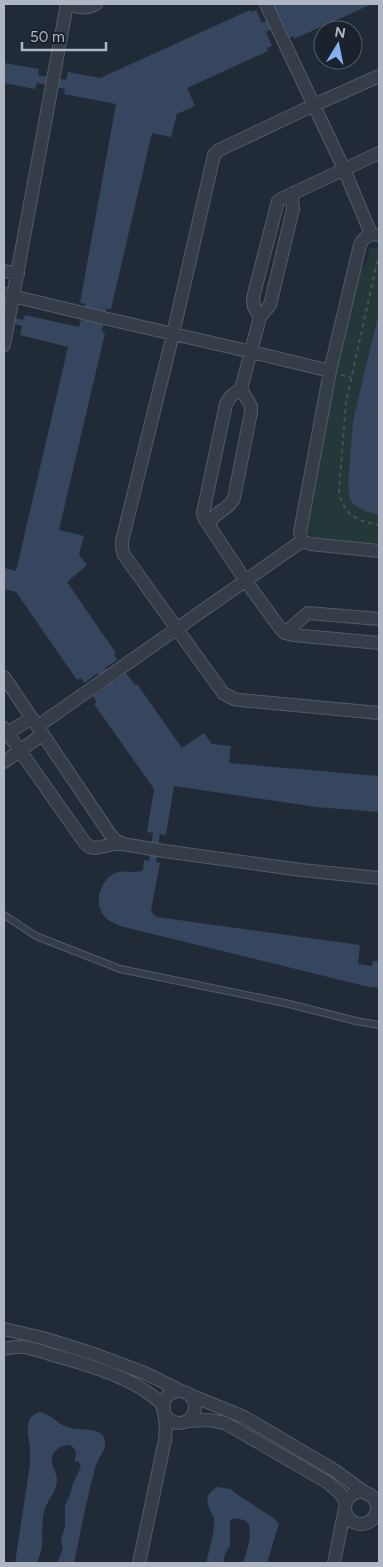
<svg xmlns="http://www.w3.org/2000/svg" width="383" height="1567" viewBox="0 0 383 1567" font-family="Figtree,sans-serif">
<rect width="100%" height="100%" fill="#212b37"/>
<path fill="#243839" d="M373,247l6,2v296l-62,-6 -9,-6 -1,-10 28,-144 25,-114 6,1 4,-17z"/>
<path fill="#35465e" d="M272,4h100l-78,35 -1,-3 -5,3 -6,-14 -16,7 6,14 -5,2 1,3 -81,37 8,18 -18,8 -6,23 -19,-4 -41,176h-5l-4,23 3,1 -46,197 25,6 -5,19 8,10 -20,17 49,71 -2,2 3,5 -12,8 9,14 12,-9 9,12 2,-1 45,64 22,-15 8,11 19,2 -2,17 150,13v36l-63,-5 -142,-21 -8,49 -6,-1 -4,28 4,1 -9,47 2,4 4,3 203,28 -2,19 14,2 1,-5h6v27l-10,-1 -249,-61c-6,-3 -12,-5 -16,-10 -10,-13 -5,-33 9,-42 10,-6 20,1 30,-4l1,-10 5,1 4,-28 -6,-1 7,-43 -60,-85 3,-2 -4,-6 14,-9 -9,-14 -14,10 -3,-5 -4,2 -61,-88 -12,-3v-21l12,3 52,-224 -48,-12 2,-9 -18,-5v-6l19,5 2,-5 54,12 6,-23 -5,-1 36,-199 -52,-10 1,-5 -28,-6 -2,6 -31,-6v-20l35,6 -1,6 28,5 2,-8 32,6 150,-68 1,2 5,-2 6,13 16,-7z
M379,312v203l-14,-4 -11,-6 -4,-5 -2,-14 5,-65z
M40,1412c13,3 18,13 30,16 10,2 28,0 33,8 7,10 -4,20 -7,29 -9,32 -15,65 -22,98h-17l6,-14 -2,-10 4,-12v-22l5,-10 3,-12 8,-16 -2,-5 -4,-1c0,-4 2,-8 0,-11 -5,-10 -18,-3 -22,4 -4,10 4,17 4,27 -1,11 -9,18 -12,28 -4,12 -2,24 -3,35 0,7 -3,13 -5,19h-22l15,-99c0,-6 0,-12 0,-17 -2,-13 -7,-31 10,-35z
M217,1487l14,2 4,4 40,26 4,5 -12,39h-24c4,-13 9,-25 6,-39l-5,-4 -10,-2 -4,2v26l-5,8 -2,9h-17c3,-12 9,-32 8,-44 -2,-8 -9,-15 -6,-23 2,-4 5,-6 9,-9z"/>
<g fill="none" stroke-linecap="round" stroke-linejoin="round">
<g stroke="#525a66" stroke-width="8">
<path id="service" d="M4,915l32,21 84,33 165,34 71,18 23,4"/>
</g>
<g stroke="#525a66" stroke-width="14">
<path id="minor" d="M71,4c9,5 16,4 25,0
M266,4l78,165 27,65
M379,76l-65,29 -95,45 -5,5 -41,179 -51,207v7l2,7 99,138 11,6 6,1 139,13
M295,192l-3,6 1,11 -23,96 -10,12 -19,72 -10,7 -5,8 -23,109 1,5 41,62 35,48 5,5 8,2 86,8
M379,235c-9,-2 -15,1 -19,10l-30,126 -30,161 2,9 8,3 69,7
M4,271l14,3
M4,294l104,25 144,33 78,19
M260,317l-6,-10 -1,-9 25,-97 3,-2 98,-46
M4,345l63,-341
M210,527c-1,-14 19,-16 24,-29l17,-86v-6l-10,-17
M285,633l23,-20 71,6
M4,677l106,157 5,6 8,4
M38,726l264,-185
M4,728l81,115 5,4 6,1 18,-4h9l41,7 137,19 78,8
M4,735l28,-17
M4,762l39,-28
M4,1329l39,9 51,16 51,19 36,18
M4,1349c6,-1 12,-3 19,-2 10,1 20,5 30,8 33,9 89,25 111,52
M163 1407a16 16 0 1 1 32 0a16 16 0 1 1-32 0Z
M190,1395l54,22 90,53 33,24
M186,1421l23,-1 16,3 102,59 13,11 6,10
M345 1508a16 16 0 1 1 32 0a16 16 0 1 1-32 0Z
M139,1563l26,-123 1,-14 -2,-14
M334,1563l11,-55"/>
</g>
<path stroke="#415356" stroke-width="2" stroke-dasharray="4 4" stroke-linecap="butt" d="M379,253l-33,149 -7,89c4,24 18,30 40,34
M341,375l10,2"/>
<use href="#service" stroke="#353d48" stroke-width="6"/>
<use href="#minor" stroke="#353d48" stroke-width="12"/>
</g>
<rect width="383" height="1567" fill="none" stroke="#afb7c4" stroke-width="10"/>
<g transform="translate(338 45) rotate(10)"><circle r="24" fill="#1a222c" stroke="#565e69"/>
<path d="M0-4L9 19L0 12L-9 19Z" fill="#85b0f4"/>
<text y="-8" font-size="14" font-weight="bold" text-anchor="middle" fill="#afb7c4">N</text>
</g>
<path d="M22 42v8h84v-8" fill="none" stroke="#afb7c4" stroke-width="2.5"/>
<text x="30" y="42" font-size="15" fill="#afb7c4" stroke="#1a222c" stroke-width="4" paint-order="stroke">50 m</text>
</svg>
